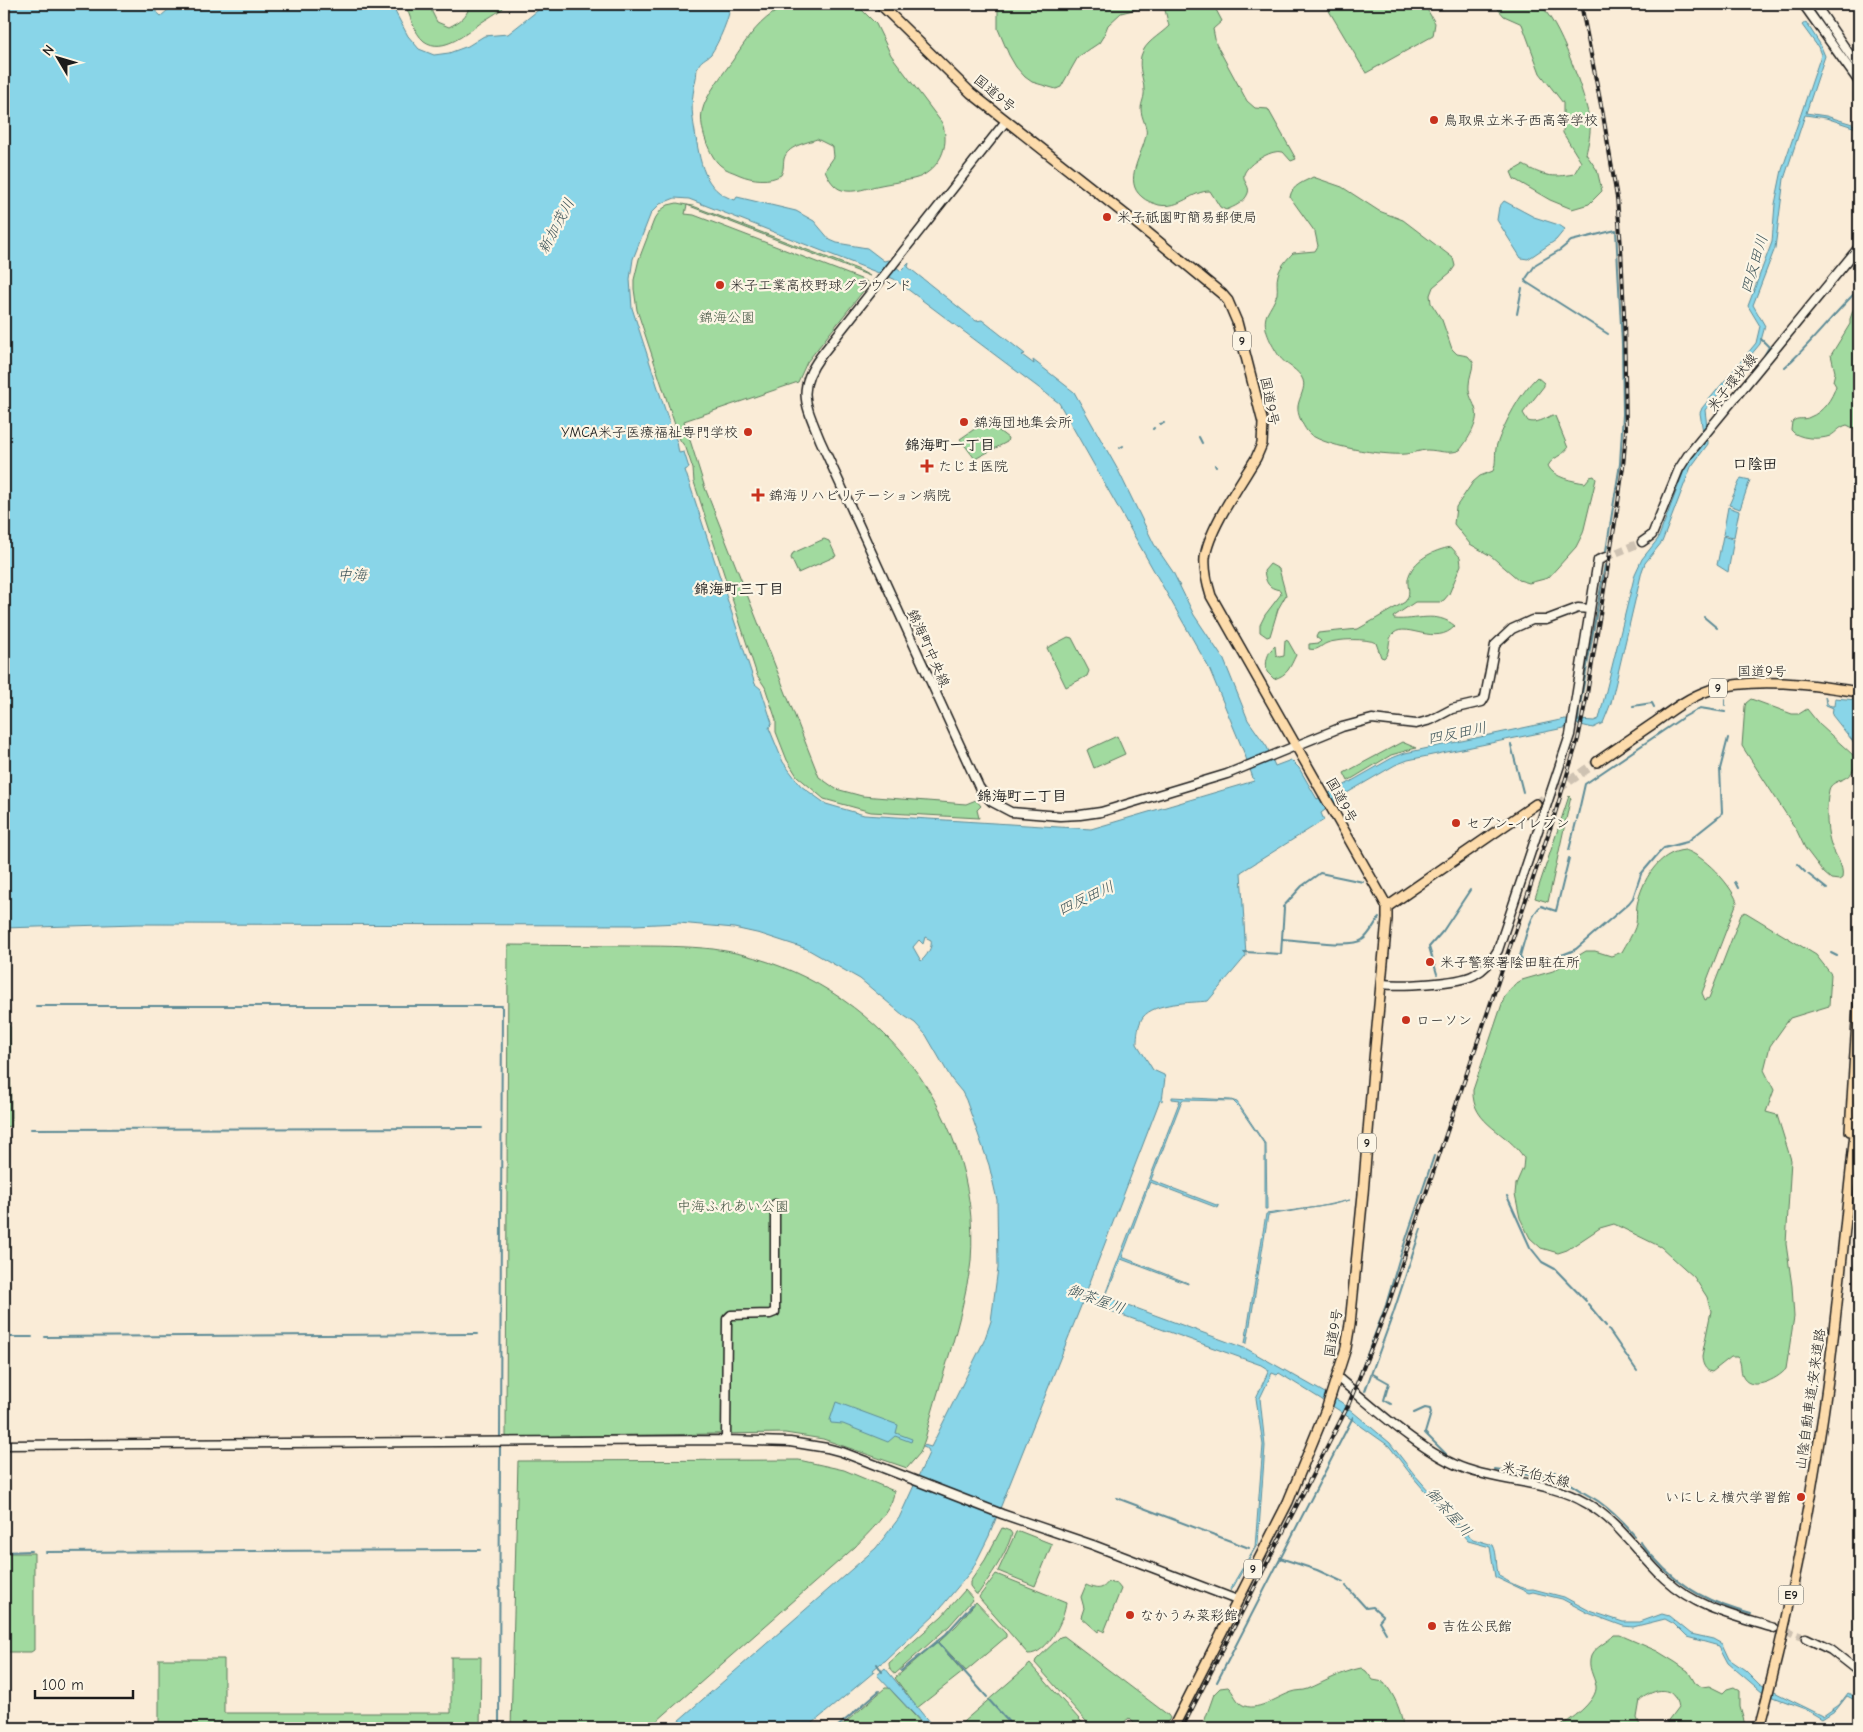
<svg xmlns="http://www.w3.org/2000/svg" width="1863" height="1732" viewBox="0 0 1863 1732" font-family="'Comic Neue','Klee One',sans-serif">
<rect width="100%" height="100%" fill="#faecd7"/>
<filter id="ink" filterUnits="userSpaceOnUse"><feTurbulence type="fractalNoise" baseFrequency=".02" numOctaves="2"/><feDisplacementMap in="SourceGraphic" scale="10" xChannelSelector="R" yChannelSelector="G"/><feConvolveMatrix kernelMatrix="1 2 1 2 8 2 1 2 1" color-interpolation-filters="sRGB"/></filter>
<g filter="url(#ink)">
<path fill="#a1da9f" stroke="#5e7b5e" d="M405,4h27v8l5,10 12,5c10,-5 20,-11 20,-23h38c-6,7 -16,12 -25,18 -14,10 -39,33 -58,19 -10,-8 -14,-26 -19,-37z
M801,4h55l20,20 15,31 51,68c8,20 0,42 -20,53 -7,4 -32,7 -41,9 -12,2 -27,9 -39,5 -8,-2 -14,-12 -17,-20l9,-13 -1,-10 -16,-8c-11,4 -30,7 -33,20 -1,6 0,10 -3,16 -11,7 -29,5 -41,0 -6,-3 -15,-5 -20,-10 -11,-9 -21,-39 -18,-53 3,-16 21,-38 31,-52 11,-17 23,-35 39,-46 9,-6 20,-7 29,-10z
M998,4h215l9,17 -9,8 3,15 31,57 8,7 13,1 28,50 -5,2 -8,-9c-3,0 -5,-1 -8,0 -9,1 -34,16 -31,26 1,6 6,9 4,15 -3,9 -14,14 -22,17l-6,-3 -10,-16c-19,0 -29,18 -51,14 -6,-2 -13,-4 -17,-8 -20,-16 1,-43 4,-62 2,-8 -5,-17 -5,-26 0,-6 4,-12 3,-19 0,-11 -6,-21 -3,-34 4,-14 18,-20 28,-30l-4,-16 -4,-3 -8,-2 -32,8 -13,12 -4,10 -5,8 -21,14 -17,30 -5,2 -24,-7 -7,-5 -9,-10 -7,-12 -11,-26z
M1325,4h99l11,19 -2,13 -67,37z
M1500,4h38c20,12 49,95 52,119 1,10 -2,22 -4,31l11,16 5,21 -13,13 -17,5 -22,-9 -36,-21 -3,-7 12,-7c21,11 28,13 51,9l7,-12 -18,-29v-30l-23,-30 -18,-49 -18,-8 -6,-7z
M1313,177l29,10 37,24 24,9 50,38 2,8 -4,6 -18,15 -3,8 1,8 11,17 10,29 5,5 11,2 5,6c0,8 -4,15 -4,23 -1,11 5,17 7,26 3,12 -9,30 -16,39 -11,5 -22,0 -33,0 -7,0 -15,4 -22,4 -19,2 -88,-8 -98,-23 -5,-7 -10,-17 -9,-25 1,-8 8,-18 5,-26 -4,-11 -18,-15 -24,-24 -7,-11 -18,-29 -12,-42 3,-6 8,-13 10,-20 1,-6 -1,-13 1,-19 2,-8 9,-16 15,-22l22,-2 3,-5 -3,-14 -25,-35c2,-12 14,-15 23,-20z
M677,203l10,2 -2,9 9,1 172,66 2,4 -61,77 -9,20 -114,39 21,67 114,289 17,12 26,7 104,8 10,-4 5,6 -4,4 2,8 -108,-6 -47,-13 -27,-23 -10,-16 -11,-28v-12l-11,-33 -8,-12 -63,-193 -1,-13 -7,-21 -6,-8 -43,-130 -3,-21v-9l5,-21 15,-39 7,-10 7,-5z
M687,205l6,1 164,63 13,7z
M1859,297v134l-12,-6c-8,2 -10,7 -17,11 -10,4 -33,3 -39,-6l1,-8c6,-6 11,-1 18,-5 13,-5 22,-18 26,-31l-3,-5 2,-9 -4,-17 19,-31v-5l7,-20z
M1537,377l7,6v3l-21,27 5,8c8,3 17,-2 24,-6l3,1 13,32c-5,8 -16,9 -20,18 6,12 25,15 37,17l5,-6 4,-1 2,3 -13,54 -7,14 -28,31 -19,5 -10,-3 -28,-24 -21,-12 -16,-20 2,-17 17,-25 7,-6 13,-5c4,-8 1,-18 4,-27 8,-22 23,-51 40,-67z
M986,421l22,17 -1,4 -32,17 -15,-20z
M824,539l5,2 7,15 -38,17 -7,-15 2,-5z
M1451,547l9,10 1,8 -12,29 -5,6 -4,2h-25l-22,15 1,2c23,2 42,-9 61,7 -19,21 -48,-4 -61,7 -8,6 -2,18 -10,25l-3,-1 -5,-14c-9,-5 -38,-4 -49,0 -7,3 -9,8 -18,6v-5l10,-1 2,-2 -5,-4 2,-4 40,-4 47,-27c7,-9 2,-14 3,-23 4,-19 26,-29 43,-32z
M1270,564l9,5 7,26 -8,14 -8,27 -3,1 -7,-5v-7l5,-10 16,-21 -1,-4c-12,-2 -14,-7 -16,-19z
M1068,637l4,1 17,33 -2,5 -21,11 -19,-39z
M1285,640l3,1 8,14c-6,12 -8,20 -22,24l-7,-7c-2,-9 0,-20 8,-26l1,9 3,2 5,-1z
M1751,699l41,15h7l8,-5 12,15 34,31 3,5c-2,24 -24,17 -27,30 -3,15 -3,37 1,51 3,13 15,24 12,37l-3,2 -8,-1 -7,-6 -19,-25 -8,-17 -55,-85 3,-40 1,-3z
M1117,736l8,18 -31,14 -7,-18z
M1402,742l14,6 -25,7 -43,26 -4,-8z
M1569,796l2,2 -1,3 -22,101 -13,-4z
M1685,850c18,5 46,34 52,52l-35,91 3,7 4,-2 32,-83 4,-3 71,43 15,19 -2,32 -39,12 -20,28 -6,24 10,20 -8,22 11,3 14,45 -5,84 6,42 2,31 -8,52c-8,10 -37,25 -44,6 -2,-7 0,-13 -5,-18h-6l-19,15c-7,-1 -10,-9 -10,-16l9,-45 -4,-14 -13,-20 -33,-30 -47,-23 -14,4 -33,22 -9,3 -17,-5 -11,-10 -10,-20 -5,-24 1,-10 7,-16 1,-10c-15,-26 -53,-33 -51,-68l32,-95 10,-11 7,-4 31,-9 33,-20h9l16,5 11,-4c4,-8 12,-19 14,-28 1,-6 0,-13 1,-19 5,-24 21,-53 48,-55z
M508,945c40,0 81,1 121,1 28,0 57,0 84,3 151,20 270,158 258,312 -1,11 -4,22 -6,33 -10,49 -28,96 -40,145l-5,14 -13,15 -84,-29 -38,-6 -279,4z
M4,1024h4l2,3 1,99 -7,1z
M799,1460l45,10 50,21c-1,20 -26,42 -39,56l-206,181h-138l7,-267z
M1002,1528l8,3 2,3c-7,22 -21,41 -34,60h-2l-6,-8v-4l15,-22z
M1019,1531l33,13 -17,42 -37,-15 18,-39z
M4,1553h30v97l-3,2h-27z
M996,1574l70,28c-1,17 -19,53 -38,52l-48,-55 -1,-2z
M1108,1582l9,2 4,5 -17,43 -4,-3 -2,3 -17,-15 3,-9 -3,-11 5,-12c9,4 16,6 22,-3z
M965,1590l8,9 -24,27 -54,48c-4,-3 -6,-6 -6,-11l53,-47z
M976,1602l30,32v3l-40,34 -27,-29 18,-17z
M1614,1635h6l37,16 18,11 13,9 7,12 7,4 7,-1 14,7 4,-4 7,-2 6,4v16l6,21h-83l15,-20c-3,-24 -24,-20 -38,-8l-3,18 4,10h-83c11,-7 40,-27 38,-42 -2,-10 -9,-19 -5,-30 4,-9 17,-14 23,-21z
M1064,1636l104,79 2,3 -6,10h-25l-10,-10 -12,10h-25l-57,-65 1,-3 24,-23z
M937,1642l26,30 -46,36 -22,-30z
M451,1657h30l-1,71h-321v-69h65v54h227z
M1030,1664l57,64h-131z
M1361,1668l5,3 7,9 11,2c10,13 18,29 19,46h-201l12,-34 6,-6 8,-1c6,5 8,16 17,19 14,5 34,-10 47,-14 5,-2 11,-1 16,-3 18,-8 34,-17 53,-21z
M885,1688h4l37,40h-87z"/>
<path fill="#89d5e8" stroke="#5d8b96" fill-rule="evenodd" d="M4,4h144l13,12 14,-12h216l17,32 11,13 15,6 15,-2 19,-7 16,-10 24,-2 38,-30h184c1,11 -12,40 -19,50 -5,5 -11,6 -13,13 -2,3 -1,8 -2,11 -5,24 -5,30 -1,54 5,28 8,59 40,68l2,-3 59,14 18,10 16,19 7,3 30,5 17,13 4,-1 13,11 8,-8 -1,4 68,54 6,-1 43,34 -3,1 12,9 -1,-4 41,32 44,78 36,74 19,28 21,43 30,45 24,60 19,27 8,19 16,-6 8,8 18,31 24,-12 2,1v-2l49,-28 13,-5 160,-34 29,2 5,-2 36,-145 7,-15 16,-20 27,-71 18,-27 5,-1v4l-17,23 -29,75 -17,21 -3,8 -31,132 -8,20 -10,5 -16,-4 -13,4 -156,32 -13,5 -48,28 -1,-1 -1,3 -24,18 3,7 -83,52 5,84 -38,45c-18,2 -53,1 -65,16 -5,7 -6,19 -6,27l16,26 11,5 1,3 -3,23 -2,-1 -73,190 160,59 94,53 49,41 24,31 55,62 4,3 20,6c5,9 2,21 6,31 9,5 23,15 34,13l31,8 26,14 33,11h17l22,-8 7,2 22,18 22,5 9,5 7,15 16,11 15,15 63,31 16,-11 9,-12 11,6v3l-12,-6 -11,14 -14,9 -17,-10 -42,-16 -35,-30 -9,-17 -32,-9 -13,-13 -9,-5 -32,8 -10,-1 -35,-13 -26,-14 -29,-7 -4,1 -34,-16 -5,-30 -22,-6 -56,-65 -23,-30 -52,-37 -58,-36 -2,2 -5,-2 -12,25 5,48 -7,97 -27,48 -1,-2 25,-42 8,-102 -7,-47 13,-28 -8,-5 -178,-64 -94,235 -17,34 -36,43 -51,48 -4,2 -8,7 1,2 -67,56h-137l206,-180 23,-30 30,-65 -1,-4 -5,-2 1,-2 7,2 53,-106 7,-20 7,-53 -1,-68 -8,-35 -23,-65 -4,-8 -10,-12 -26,-45 -11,-12 -12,-8 -43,-36 -53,-30 -46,-15 -27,-6 -55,-5 -44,2 -499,-1 -132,4zM675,198l14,1 205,80 165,124 150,265 36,87 9,26 -163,48 -227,-14 -38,-11 -25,-18 -18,-24 -14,-34 3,-5 -11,-34 -6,-5 -70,-214 4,-2 -5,-16 -5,1 -2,-11 -7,-17 -38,-117 -2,-29 3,-20 18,-46 9,-9zM925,937l6,3c2,7 -5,17 -10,21l-8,-14 6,-7 4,4z
M1806,22l14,22 5,12 -19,57 20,3 33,10v3l-33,-11 -21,-3 -21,64 -9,69 -22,57 12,21 -5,18 -55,66 2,17 -4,5 -3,-19 2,-5 54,-65 4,-17 -12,-20 24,-64 3,-38 7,-34 39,-115 -3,-8 -16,-22z
M1504,201l30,16 25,8 6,4 -9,11 -28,19 -7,-1 -24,-38 2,-13z
M1741,478l9,2 -10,29 -11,-4z
M1728,507l11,4 -5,26 -11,-2z
M1723,536l11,3 -6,33 -11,-7z
M1825,697c3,5 0,9 9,9l1,-8 22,2 2,2v47l-27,-34 1,-7 -7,-3z
M1172,1097l59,3 6,2 29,43 1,64h-2v-64l-26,-38 -6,-6 -51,-1 -31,80 68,26 -1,2 -68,-26 -28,75 66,26v1l-67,-25 -14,34 -1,-1 74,-192 -8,-1z
M1350,1200l-20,5 -62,10 -21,128h-2l21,-129 52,-7z
M836,1402l62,23 -2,8 16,6 -1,3 -16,-6 -7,6 -45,-18 -12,-1 -1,-3z
M885,1668l49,60h-7l-50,-53z"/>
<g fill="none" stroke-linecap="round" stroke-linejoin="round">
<path stroke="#5d8b96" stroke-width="2" d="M1517,314l5,-26
M1761,339l8,8 -5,9
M1785,367c27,-24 48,-53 74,-78
M1160,424l4,-1
M1153,429l1,-1
M1199,437l3,6
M1120,448l3,-2
M1215,465l1,2
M1606,551l14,-87 3,-50 -1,-70 -6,-114 -45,11 -11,9 -24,14 -11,16 1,2 82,52
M1704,617l13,11
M1580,705l25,-140
M1725,705v-5
M1633,706l19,-3 2,4
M1578,721l1,-10
M1511,745l12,47
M1577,819l8,-35 97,-66 18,-10 25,4
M1569,850l7,-28
M1569,858l-13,53 -15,-5c-11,9 -17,36 -21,50l3,5c19,-1 36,-3 53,-12l53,-46 4,-5 8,-24 17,-20 6,-6 23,-6 34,-27 1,-3 -2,-43 8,-31
M1797,864l8,8
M1808,874l19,15
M1735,882l3,6
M1283,939c15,1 68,9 79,1 7,-4 12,-16 17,-22
M1244,952l37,2 3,-46 -1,-1 19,-21 18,-13 43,9
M1831,953l6,3
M1437,974l-8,-27 14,-16 27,-41
M36,1006h466l-2,432
M31,1129l451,-1
M1507,1196l23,51 12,15 13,7 31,32
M1588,1304l18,22
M1608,1329l29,42
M4,1337h28
M45,1337l432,-3
M1373,1374l16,9 -5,17 7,4
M1356,1384l30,-79 13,-45 35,-104
M1365,1391l28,-77 28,-85
M1414,1413l11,-5 5,1 1,4 -6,20 21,21
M1495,1470l41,6 19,-4
M1560,1475c11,12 24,17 38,26 14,10 26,22 37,35
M1117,1498l132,50
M1640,1541c4,7 10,13 15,18 26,30 58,45 96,55
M4,1552l27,-1
M46,1552l434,-2
M1280,1558l37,12 26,12
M1346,1586l20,22 7,-1 10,9 -4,5 7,12
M937,1641l50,56
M877,1664l5,8
M901,1671l45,-37 27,-30
M1217,1682l136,-265
M989,1700l25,28
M499,1728l1,-281
M836,1728l43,-37"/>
<path stroke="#cec2b2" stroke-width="8" stroke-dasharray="8 4" stroke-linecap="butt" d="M1606,557l36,-15
M1774,1628l32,10"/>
<path stroke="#cec2b2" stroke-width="9" stroke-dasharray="9 4.5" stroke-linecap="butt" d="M1536,804l61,-42"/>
<g stroke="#1c1c1c" stroke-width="11">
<path id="secondary" d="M1803,4l56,78
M1815,4l44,64
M1006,121l-186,236c-24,33 -14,48 0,83l159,347 5,7 8,8 19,10 49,4 20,-1 21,-3 126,-38 115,-47 30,-8 44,5 15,-4 21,-11 30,-7 3,-5 10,-52 17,-16 20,-9h14l32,-12 11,1
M1642,542l10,-7 27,-66 9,-14 171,-208
M1381,984c19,2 76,0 93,-9 11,-6 18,-14 24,-25l72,-215 28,-175 8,-3
M1337,1377c36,30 86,77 129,92 40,14 83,12 120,34 33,18 52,51 79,76 31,29 70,37 109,49
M726,1440l1,-121 4,-4 39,-1 5,-2v-108
M4,1445l722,-5 64,2 37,6 15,4 160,62 91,31 144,55
M1806,1638l25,12 28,22"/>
</g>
<g stroke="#1c1c1c" stroke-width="12">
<path id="highway" d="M880,4l91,89 165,130 86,71 6,7 9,21 26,101 -1,21 -6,14c-15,25 -48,72 -51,100 -1,13 2,25 6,38l172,303 4,8v12l-14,151 -10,124 -13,130 -4,24 -19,59 -39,95 -115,226
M1597,762c19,-13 38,-26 57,-39 18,-13 35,-26 56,-33 45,-14 103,-5 149,2
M1387,907l149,-103
M1850,1131l9,-141
M1759,1728c31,-114 53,-231 69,-348 12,-94 20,-188 31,-282"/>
</g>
<use href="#secondary" stroke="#fcf5e5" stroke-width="8"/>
<use href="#highway" stroke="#fddcac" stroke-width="9"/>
<g stroke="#1c1c1c" stroke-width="4">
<path id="rail" d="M1182,1728l166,-322 39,-98 166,-488 25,-81 9,-45 30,-184 6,-43 3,-37 -2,-116 -3,-67 -4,-49 -14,-83 -22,-111"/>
</g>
<use href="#rail" stroke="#fcf5e5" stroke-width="2" stroke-dasharray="5.5" stroke-linecap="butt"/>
</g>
</g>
<g fill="#c8321e" stroke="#fcf5e5" stroke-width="2">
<circle cx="1434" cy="120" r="5"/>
<circle cx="1107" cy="217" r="5"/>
<circle cx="720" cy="285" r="5"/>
<circle cx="964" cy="422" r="5"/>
<circle cx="748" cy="432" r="5"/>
<path d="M924.5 458.5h5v5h5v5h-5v5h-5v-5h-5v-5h5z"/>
<path d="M755.5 487.5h5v5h5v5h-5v5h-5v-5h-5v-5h5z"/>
<circle cx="1456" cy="823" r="5"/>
<circle cx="1430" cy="962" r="5"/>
<circle cx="1406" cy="1020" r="5"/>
<circle cx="1801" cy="1497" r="5"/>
<circle cx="1130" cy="1615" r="5"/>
<circle cx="1432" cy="1626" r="5"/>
</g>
<g text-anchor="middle" stroke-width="4.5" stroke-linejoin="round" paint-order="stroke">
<g fill="#fcf5e5" stroke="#5f5d58" stroke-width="1">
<rect x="1233" y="331.5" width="18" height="19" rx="4"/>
<rect x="1709" y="678.5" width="18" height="19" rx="4"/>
<rect x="1358" y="1133.5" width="18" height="19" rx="4"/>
<rect x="1244" y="1559.5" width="18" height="19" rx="4"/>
<rect x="1778.5" y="1585.5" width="25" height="19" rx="4"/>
</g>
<g font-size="12" font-weight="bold" fill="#1c1c1c">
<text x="1242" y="345">9</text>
<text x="1718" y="692">9</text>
<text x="1367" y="1147">9</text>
<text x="1253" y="1573">9</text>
<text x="1791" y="1599">E9</text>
</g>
<g font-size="14" fill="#1c1c1c" stroke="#fcf5e5">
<text transform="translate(995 93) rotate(40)" y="5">国道9号</text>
<text transform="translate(1732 382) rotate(-51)" y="5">米子環状線</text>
<text transform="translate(1270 401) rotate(79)" y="5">国道9号</text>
<text transform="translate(929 648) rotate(66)" y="5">錦海町中央線</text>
<text x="1762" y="676">国道9号</text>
<text transform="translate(1342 800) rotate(61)" y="5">国道9号</text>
<text transform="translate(1333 1333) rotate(-80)" y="5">国道9号</text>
<text transform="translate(1810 1399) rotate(-82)" y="5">山陰自動車道;安来道路</text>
<text transform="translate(1536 1474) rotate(14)" y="5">米子伯太線</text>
</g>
<g font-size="14" fill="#1c1c1c" stroke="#fcf5e5" text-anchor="start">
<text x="1444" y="125">鳥取県立米子西高等学校</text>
<text x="1117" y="222">米子祇園町簡易郵便局</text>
<text x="730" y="290">米子工業高校野球グラウンド</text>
<text x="974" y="427">錦海団地集会所</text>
<text x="738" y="437" text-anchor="end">YMCA米子医療福祉専門学校</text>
<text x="938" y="471">たじま医院</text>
<text x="769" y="500">錦海リハビリテーション病院</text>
<text x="1466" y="828">セブン-イレブン</text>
<text x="1440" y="967">米子警察署陰田駐在所</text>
<text x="1416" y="1025">ローソン</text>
<text x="1791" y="1502" text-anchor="end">いにしえ横穴学習館</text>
<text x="1140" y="1620">なかうみ菜彩館</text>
<text x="1442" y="1631">吉佐公民館</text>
</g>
<g font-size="14" fill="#445543" stroke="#fcf5e5">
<text x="727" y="322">錦海公園</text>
<text x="733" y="1211">中海ふれあい公園</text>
</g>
<g font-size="15" font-style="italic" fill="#3d5459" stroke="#fcf5e5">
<text transform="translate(556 226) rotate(-62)" y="5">新加茂川</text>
<text transform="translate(1754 264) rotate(-73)" y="5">四反田川</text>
<text x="352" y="580">中海</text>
<text transform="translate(1457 733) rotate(-11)" y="5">四反田川</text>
<text transform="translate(1086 898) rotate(-25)" y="5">四反田川</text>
<text transform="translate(1096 1299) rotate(20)" y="5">御茶屋川</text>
<text transform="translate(1449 1512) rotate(48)" y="5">御茶屋川</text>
</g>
<g font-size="15" font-weight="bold" fill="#1c1c1c" stroke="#fcf5e5">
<text x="950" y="450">錦海町一丁目</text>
<text x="1755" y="469">口陰田</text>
<text x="739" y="594">錦海町三丁目</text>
<text x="1022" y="801">錦海町二丁目</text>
</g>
</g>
<rect width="1863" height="1732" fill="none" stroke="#fcf5e5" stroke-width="20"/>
<rect x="10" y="10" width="1843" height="1712" fill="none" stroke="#1c1c1c" stroke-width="2" filter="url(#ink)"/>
<g transform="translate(58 58) rotate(308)" stroke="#fcf5e5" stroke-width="4" paint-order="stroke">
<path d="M0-4L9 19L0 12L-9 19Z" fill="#1c1c1c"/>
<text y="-8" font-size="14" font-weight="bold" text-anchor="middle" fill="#1c1c1c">N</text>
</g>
<path d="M35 1690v8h98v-8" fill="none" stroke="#1c1c1c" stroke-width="2.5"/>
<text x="42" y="1690" font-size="15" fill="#1c1c1c" stroke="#fcf5e5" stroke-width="4" paint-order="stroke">100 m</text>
</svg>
